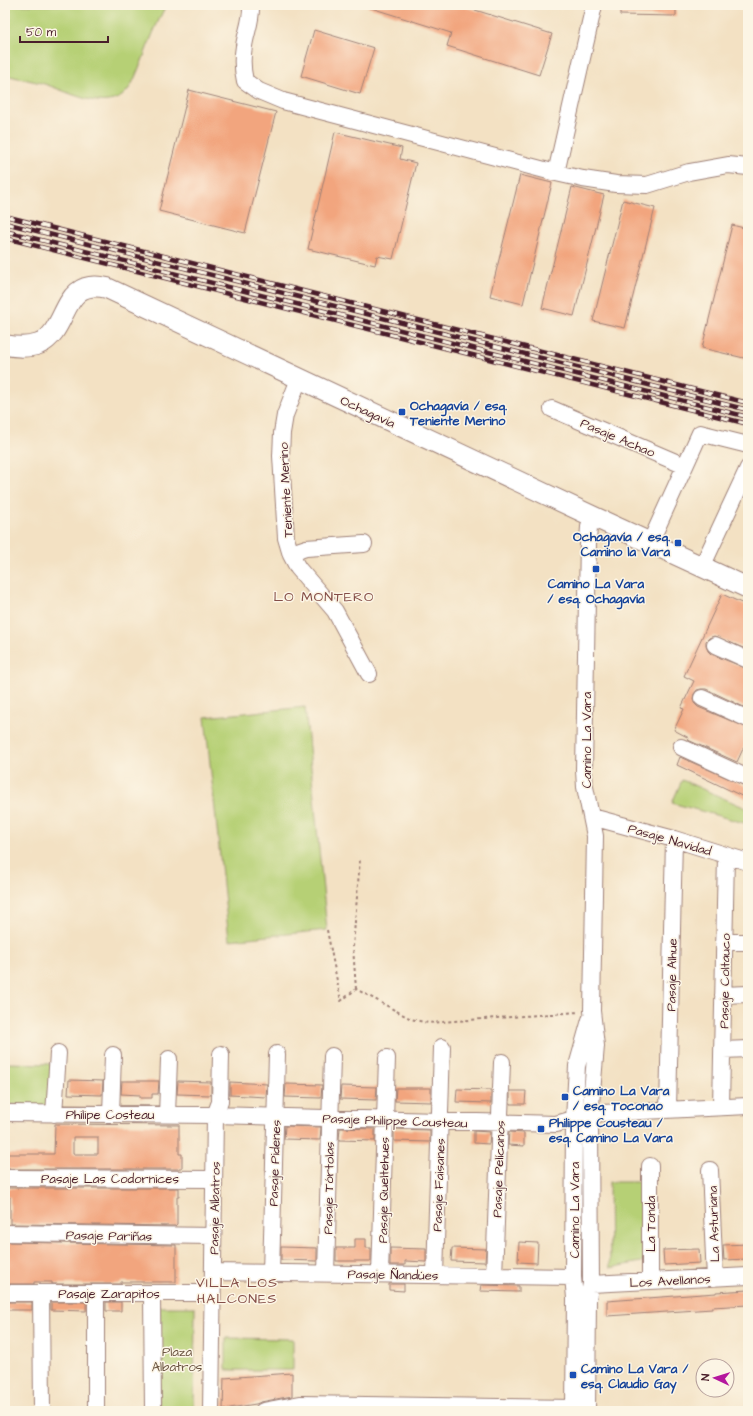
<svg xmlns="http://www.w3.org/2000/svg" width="753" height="1416" viewBox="0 0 753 1416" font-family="'Architects Daughter',sans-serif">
<rect width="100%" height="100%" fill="#fcf5e5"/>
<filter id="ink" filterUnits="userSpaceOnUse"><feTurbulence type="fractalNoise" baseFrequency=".025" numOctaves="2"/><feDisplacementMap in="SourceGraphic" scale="8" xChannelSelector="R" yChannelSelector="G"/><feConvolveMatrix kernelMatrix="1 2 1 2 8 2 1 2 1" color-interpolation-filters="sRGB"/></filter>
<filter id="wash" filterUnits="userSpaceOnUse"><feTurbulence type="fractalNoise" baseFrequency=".012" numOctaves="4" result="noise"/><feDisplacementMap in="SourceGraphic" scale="16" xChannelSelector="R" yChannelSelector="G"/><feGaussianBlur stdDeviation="0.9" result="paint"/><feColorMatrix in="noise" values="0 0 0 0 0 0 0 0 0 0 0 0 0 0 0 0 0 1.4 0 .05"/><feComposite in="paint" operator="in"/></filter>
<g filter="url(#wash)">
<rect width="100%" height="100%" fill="#f3e1c3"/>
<path fill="#b6d075" stroke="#807850" d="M5,5h161c-9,18 -17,37 -24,56 -5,10 -8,22 -15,30 -20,25 -63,-2 -86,-8 -12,-3 -24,-5 -36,-8z
M305,707l22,223 -98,10 -24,-223z
M682,780l66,29v15l-76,-21z
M5,1063l47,1 -2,43 -45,-3z
M609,1182h35l2,79 -36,7z
M159,1307h36l-1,104h-35z
M226,1338l67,1v31h-67z"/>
<g id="blocks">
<path fill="#f2a57e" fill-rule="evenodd" d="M368,5h91l93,29 -13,41 -92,-29 4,-13 -83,-26z
M620,5h56v11l-56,-1z
M314,30l60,18 -14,46 -59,-18z
M189,90l87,22 -31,121 -86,-22z
M335,132l67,16 -2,11 16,4 -23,96 -16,-3 -2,9 -67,-16z
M520,175l32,8 -29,121 -33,-8z
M572,187l32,8 -30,121 -32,-8z
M623,200l32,8 -30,120 -32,-7z
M732,225l16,4v130l-46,-11z
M722,594l26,12v44l-34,-14 -5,2 -3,3v5l2,5 3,3 37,15v40l-42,-20h-5l-4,1 -3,4 -1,5 1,4 4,4 50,21v10l-11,24 -49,-22 1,-2 -15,-8 10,-21 -3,-1 13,-27 -10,-5z
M680,757l68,30v12l-71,-34z
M69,1080l34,1 -1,14 -34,-1z
M122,1081h37l-1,13h-6v4h-12v-3l-19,-1z
M178,1081l33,1v13l-34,-1z
M230,1082l37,2 -1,13 -36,-2z
M286,1084l36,1 -1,13 -36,-1z
M341,1086l36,1 -1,13 -36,-1z
M396,1088h35v14l-36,-1z
M457,1089l34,1v13l-35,-1z
M510,1091h16l-1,13h-15z
M55,1124l124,1v29h3v14h-3v1h-174v-15h49zM73,1137h25v17h-25z
M285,1126l36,1 -1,13 -36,-1z
M340,1128l35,1v12l-36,-1z
M394,1129l36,1v12l-36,-1z
M474,1131l16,1 -1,12 -15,-1z
M509,1132l15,1v13l-16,-1z
M5,1188h174v9h-2v27l-2,2 -165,-2v-27h-5z
M355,1239h11v9h5v13h-35v-13h19z
M5,1242l171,3v37h-55v2h-69v-2h-18v2h-29z
M519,1242l19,1 -1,20 -19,-1z
M748,1244v15l-24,1 -1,-15z
M281,1247l36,1v13l-36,-1z
M390,1248l36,1v13l-21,-1v4h-15z
M452,1248l34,1 -1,13 -34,-1z
M699,1249l1,14 -36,2 -1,-15z
M389,1284h15v7l-15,-1z
M481,1285l38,1v6l-39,-1z
M748,1290v15l-36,2v2l-105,7v-15l109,-8v-1z
M5,1302h27v8h-27z
M51,1302h35v9l-35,-1z
M106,1302h15v9h-15z
M292,1373v23l-31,6 -5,2 -33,5 1,-31z"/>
</g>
</g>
<g filter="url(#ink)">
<use href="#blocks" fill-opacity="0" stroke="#9e8077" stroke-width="1"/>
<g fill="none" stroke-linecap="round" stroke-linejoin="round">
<g stroke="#9e8077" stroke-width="18">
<path id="minor" d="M251,5c1,15 -5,27 -7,41 -2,12 -2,23 1,35l14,10 24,10 273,72 27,6 33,5 31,1 42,-13 39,-7 20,2
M556,173l38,-168
M299,379l-14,36 -3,18 -1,23 5,82 5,17 7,13 37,43 34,63
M552,409l133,57
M650,543l50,-110 48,12
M291,555l9,-5 6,-2 58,-4
M702,567l46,-99
M715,645l33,15
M702,698l46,21
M681,747l67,31
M592,817l82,22 74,23
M724,942h24
M723,995l25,-1
M723,1050l25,-1
M721,1107l5,-252
M668,1110l6,-271
M5,1113l210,2 341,9 18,-5 28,-6 146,-7
M54,1114l4,-61
M111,1114l2,-59
M167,1115l2,-56
M710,1170l5,108
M5,1178l209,1
M5,1233l208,3
M213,1272l360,5
M271,1273l6,-219
M326,1273l6,-217
M380,1274l7,-216
M435,1275l7,-228
M494,1276l8,-214
M650,1281v-115
M591,1284l157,-8
M5,1293h207
M41,1293l1,118
M96,1293v118
M152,1293l1,118
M211,1411l4,-296 5,-13 1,-48
M263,1411l37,-7 274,4
M574,1411l1,-113 -2,-21 1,-158 3,-53 13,-46
M587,1411l1,-113 3,-14 -1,-168 6,-70 -4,-35 3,-175 -10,-49 -1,-17 4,-229 1,-14 3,-11"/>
</g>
<g stroke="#9e8077" stroke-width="22">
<path id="major" d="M5,345c11,2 23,3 34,-1 31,-14 21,-67 68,-56l485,228 156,72"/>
</g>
<path stroke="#9e8077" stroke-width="2" stroke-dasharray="3 3" stroke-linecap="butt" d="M327,930l14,71 15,-12 55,30 17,4 151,-11
M356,989l-3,-42 7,-88"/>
<use href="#minor" stroke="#fff" stroke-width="16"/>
<use href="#major" stroke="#fff" stroke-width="20"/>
<g stroke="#4a1f2b" stroke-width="4.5">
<path id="rail" d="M5,216l743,187
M5,223l743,187
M5,231l743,186
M5,238l743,186"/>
</g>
<use href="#rail" stroke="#fcf5e5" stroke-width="3" stroke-dasharray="9" stroke-linecap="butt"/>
</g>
</g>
<g fill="#1a4fb4" stroke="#fcf5e5" stroke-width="1.5">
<rect x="398" y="408" width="8" height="8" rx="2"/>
<rect x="674" y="539" width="8" height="8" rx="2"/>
<rect x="592" y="565" width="8" height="8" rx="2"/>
<rect x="561" y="1093" width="8" height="8" rx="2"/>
<rect x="537" y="1125" width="8" height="8" rx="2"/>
<rect x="569" y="1371" width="8" height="8" rx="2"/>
</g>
<g text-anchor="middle" stroke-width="3" stroke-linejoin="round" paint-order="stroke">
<g font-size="13" font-weight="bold" fill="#164399" stroke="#fcf5e5" text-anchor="start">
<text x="410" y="410">Ochagavía / esq.<tspan x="410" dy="15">Teniente Merino</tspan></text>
<text x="670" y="541" text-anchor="end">Ochagavía / esq.<tspan x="670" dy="15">Camino la Vara</tspan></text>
<text x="596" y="588" text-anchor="middle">Camino La Vara<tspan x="596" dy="15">/ esq. Ochagavía</tspan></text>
<text x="573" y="1095">Camino La Vara<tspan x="573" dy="15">/ esq. Toconao</tspan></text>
<text x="549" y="1127">Philippe Cousteau /<tspan x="549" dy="15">esq. Camino La Vara</tspan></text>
<text x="581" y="1373">Camino La Vara /<tspan x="581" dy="15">esq. Claudio Gay</tspan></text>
</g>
<g font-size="13" fill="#4a1f2b" stroke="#fcf5e5">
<text transform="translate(368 411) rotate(25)" y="5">Ochagavía</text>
<text transform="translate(618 437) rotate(23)" y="5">Pasaje Achao</text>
<text transform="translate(285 490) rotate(-93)" y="5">Teniente Merino</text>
<text transform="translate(586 740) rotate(-90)" y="5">Camino La Vara</text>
<text transform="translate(670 839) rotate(16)" y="5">Pasaje Navidad</text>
<text transform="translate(671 975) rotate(-89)" y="5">Pasaje Alhue</text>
<text transform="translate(724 981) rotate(-89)" y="5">Pasaje Coltauco</text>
<text x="110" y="1119">Philipe Costeau</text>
<text transform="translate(395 1120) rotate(2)" y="5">Pasaje Philippe Cousteau</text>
<text transform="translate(274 1163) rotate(-88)" y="5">Pasaje Pidenes</text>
<text transform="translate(498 1169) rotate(-88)" y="5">Pasaje Pelícanos</text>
<text x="110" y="1183">Pasaje Las Codornices</text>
<text transform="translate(438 1185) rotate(-88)" y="5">Pasaje Faisanes</text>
<text transform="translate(328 1188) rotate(-89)" y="5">Pasaje Tórtolas</text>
<text transform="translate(383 1190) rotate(-89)" y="5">Pasaje Queltehues</text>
<text transform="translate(214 1208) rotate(-89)" y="5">Pasaje Albatros</text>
<text transform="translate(574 1210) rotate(-90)" y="5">Camino La Vara</text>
<text transform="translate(650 1224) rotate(-90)" y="5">La Tonda</text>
<text transform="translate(713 1224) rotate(-92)" y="5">La Asturiana</text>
<text transform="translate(109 1235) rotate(1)" y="5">Pasaje Pariñas</text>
<text transform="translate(393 1274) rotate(1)" y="5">Pasaje Ñandúes</text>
<text transform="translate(670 1280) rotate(-3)" y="5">Los Avellanos</text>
<text x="109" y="1298">Pasaje Zarapitos</text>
</g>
<g font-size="13" fill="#6a5441" stroke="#fcf5e5">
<text x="177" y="1356">Plaza<tspan x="177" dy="15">Albatros</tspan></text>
</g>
<g font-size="14" letter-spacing="1" fill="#854e48" stroke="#fcf5e5">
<text x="324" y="601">LO MONTERO</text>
<text x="237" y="1287">VILLA LOS<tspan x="237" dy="16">HALCONES</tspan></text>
</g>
</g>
<rect width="753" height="1416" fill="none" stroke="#fcf5e5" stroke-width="20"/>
<g transform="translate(715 1378) rotate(274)"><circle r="19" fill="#fcf5e5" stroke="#b59f9b"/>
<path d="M0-3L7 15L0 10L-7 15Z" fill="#b5179e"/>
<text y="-6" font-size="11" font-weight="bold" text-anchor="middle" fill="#4a1f2b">N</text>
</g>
<path d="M20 36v6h88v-6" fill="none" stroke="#4a1f2b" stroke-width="2"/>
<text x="26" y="36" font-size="12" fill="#4a1f2b" stroke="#fcf5e5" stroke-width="3" paint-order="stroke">50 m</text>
</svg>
